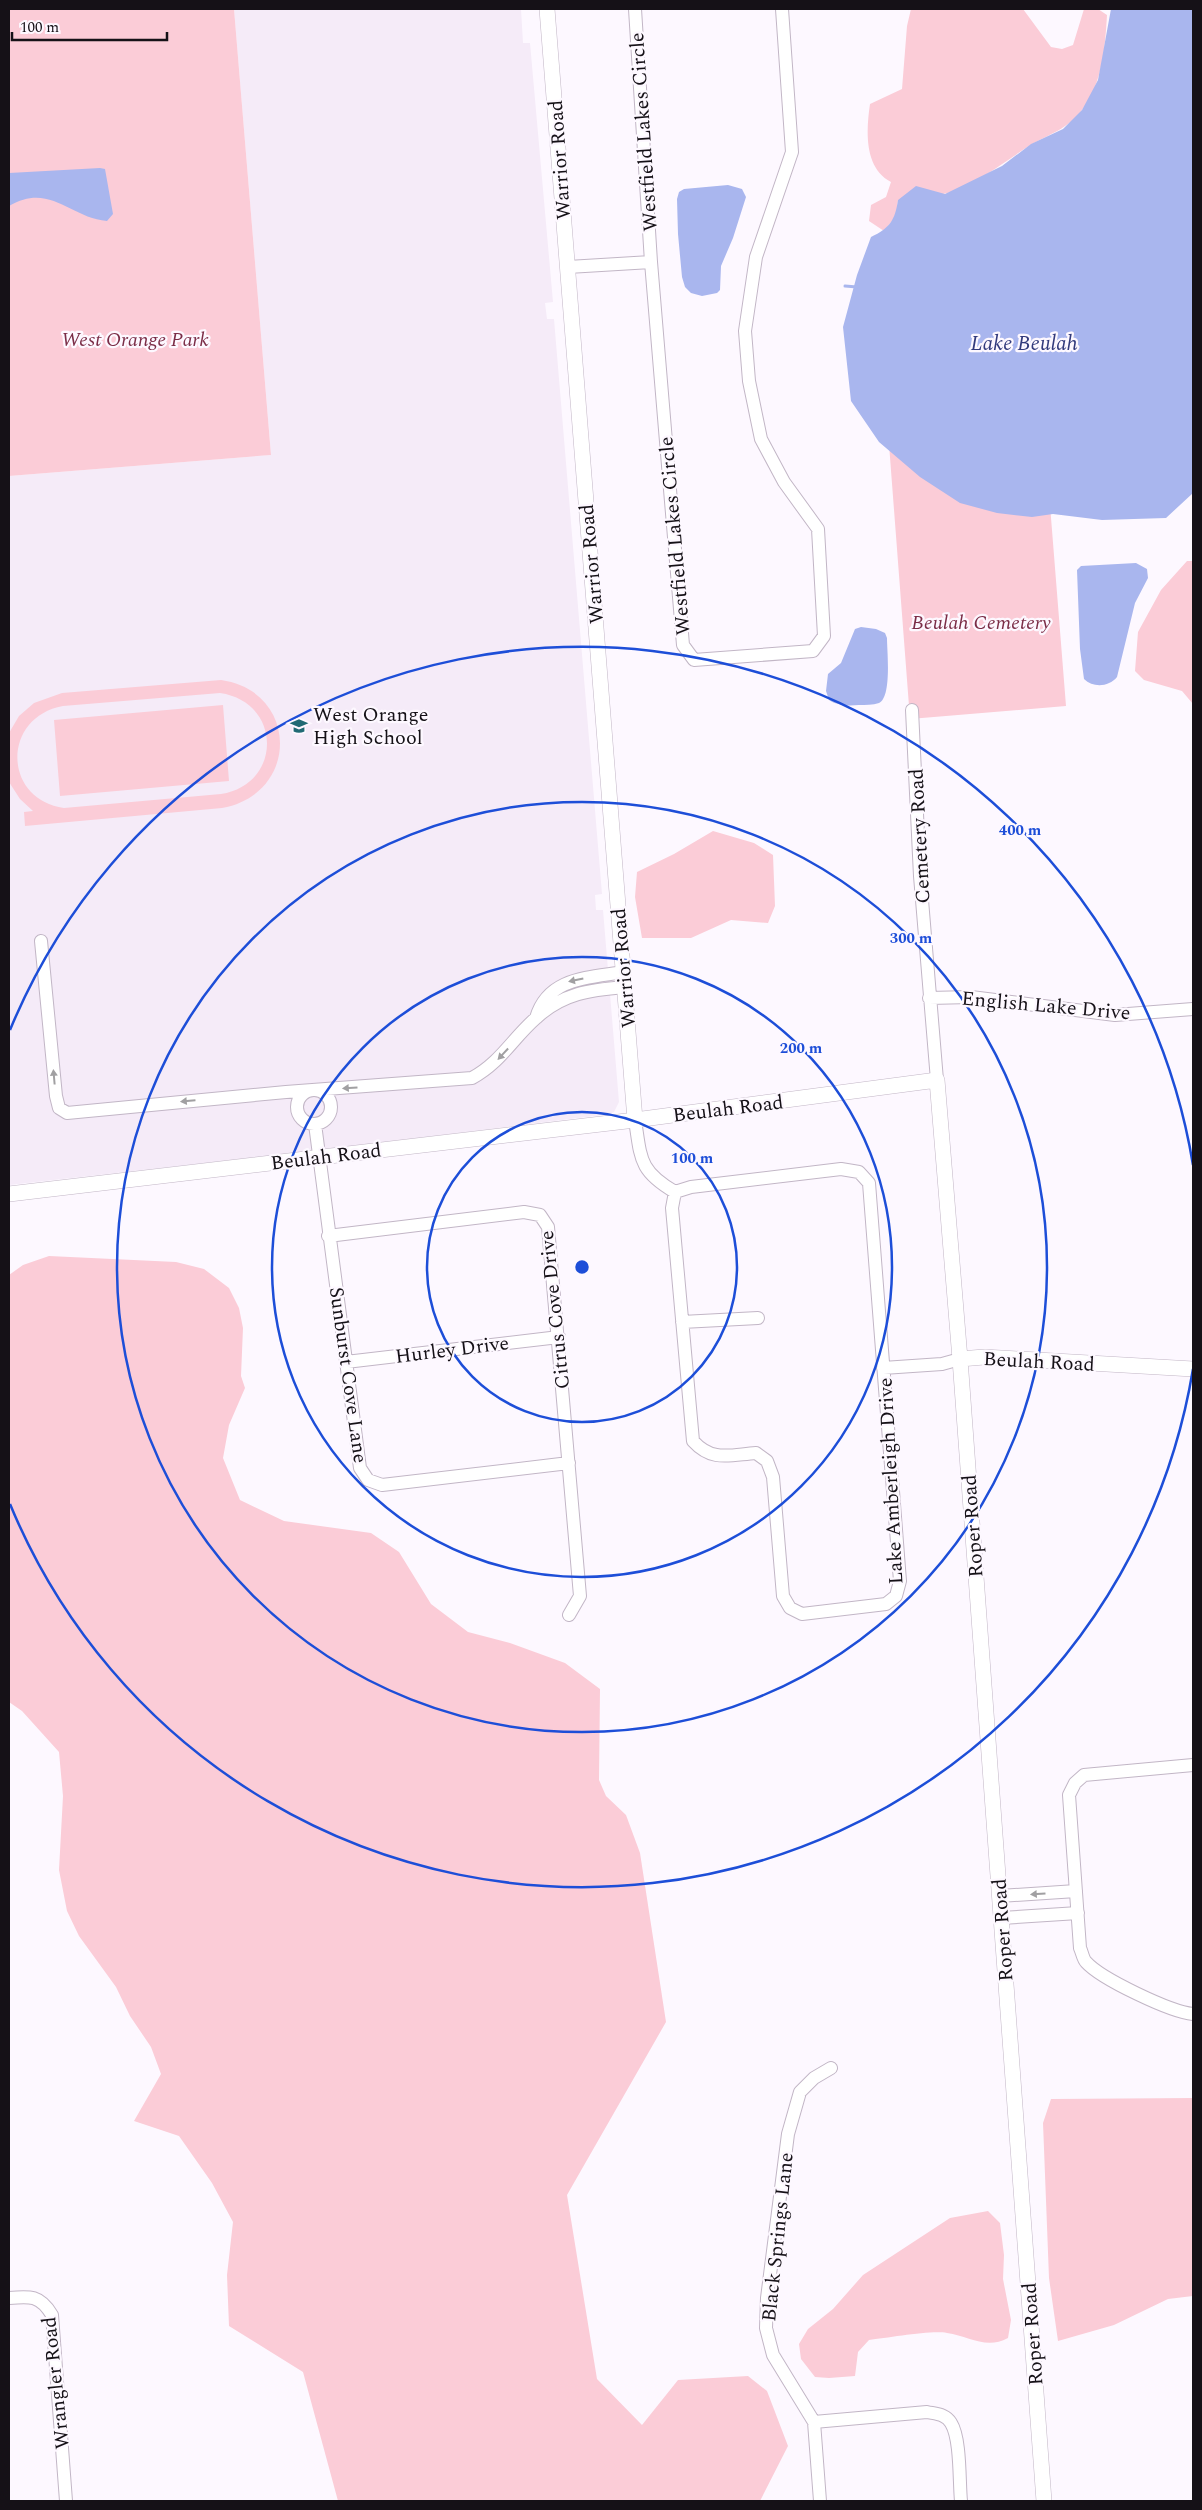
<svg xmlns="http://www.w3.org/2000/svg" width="1202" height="2510" viewBox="0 0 1202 2510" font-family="Spectral,serif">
<rect width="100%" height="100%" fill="#fdf8ff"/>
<path fill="#f5ebf8" d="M234,9h287l2,34h7l23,259 -8,1 2,16h7l48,575 -7,1 1,15h7l16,192 -5,10 -4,2 -280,35 -321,36v-709l262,-21z"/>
<path fill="#fbccd7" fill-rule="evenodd" d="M9,9h225l37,446 -262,21z
M911,9h112l28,38 11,2 11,-4 11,-36h14l9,6c-2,33 -4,67 -25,95 -14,19 -33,24 -53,36 -24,15 -57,42 -86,48 -14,3 -30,4 -45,6l-2,16 -12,15 -15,-10 2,-16 15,-8 5,-15c-27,-14 -25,-51 -21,-78l32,-15 5,-63z
M1041,392l25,314 -156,13 -24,-314z
M1187,561h6v143l-11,-13 -38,-11 -9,-9 3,-39 23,-42z
M221,680c78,11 79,114 1,128l-197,18 -1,-14 9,-1 -13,-12 -11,-17v-49l10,-17 15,-13 28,-10zM220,693c62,9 63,91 1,101l-157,14c-62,-9 -62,-91 -1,-102z
M223,705l6,76 -169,15 -6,-76z
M713,831l41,12 19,12 2,51 -7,17 -37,-3 -40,18h-49l-7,-41 2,-25 37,-18z
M49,1256l127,6 28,7 25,19 10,20 4,20 -2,48 4,12 -16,37 -6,33 17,42 44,21 87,12 28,19 32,52 37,28 42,11 55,20 35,26 -1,91 7,16 20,19 14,38 26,169 -99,173 30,184 45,46 36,-45 70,-4 19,15 21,55 -28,55h-422l-35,-129 -74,-46 -2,-51 6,-53 -21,-39 -33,-47 -45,-15 27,-47 -10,-27 -21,-31 -14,-29 -37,-51 -12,-25 -8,-41 4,-74 -4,-44 -37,-41 -13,-9v-427l14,-10z
M1193,2098v198l-25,3 -54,26 -56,16 -9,-63 -6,-155 8,-24z
M988,2211l12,12 4,32 -1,24 8,41 -3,18c-22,12 -39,-2 -61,-5 -16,-3 -59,5 -78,7l-11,12 -3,24 -26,2 -14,-1 -14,-18 -2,-15 9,-15 25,-20 30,-34 87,-57z"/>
<path fill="#a9b6ee" d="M1111,9h82v484l-27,25 -64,2 -49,-6 -21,3 -35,-4 -37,-10 -40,-26 -41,-35 -28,-41 -8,-74 14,-52 14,-38c19,-9 24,-17 27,-37l18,-14 29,8 57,-28 29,-22 32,-15 19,-19 16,-30z
M100,168l5,1 8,45 -6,7c-37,-3 -57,-39 -98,-15v-33z
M728,185l14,4 4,8 -13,41 -12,28 -1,24 -3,3 -15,3 -11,-3 -6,-6 -3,-10 -4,-43 -1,-35 2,-7 5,-3z
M1136,563l11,6 1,9 -13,25 -18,74c-8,10 -24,11 -33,2l-4,-30 -3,-79 4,-4z
M861,627l15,2 9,4 2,5c0,13 5,59 -8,65 -6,2 -14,2 -20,2 -10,1 -21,1 -30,-5l-3,-9 2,-17 13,-11 14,-34z"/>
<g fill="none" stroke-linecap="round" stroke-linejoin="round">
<path stroke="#a9b6ee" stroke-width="3" d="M845,286l12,1"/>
<g stroke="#c2b6c6" stroke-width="14">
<path id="minor" d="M635,9l16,253 32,383 11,15 119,-9 11,-15 -6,-107 -34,-47 -23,-43 -12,-58 -4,-50 11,-74 36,-105 -10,-143
M568,267l83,-5
M912,710l8,166 17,204
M41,941l15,155 3,12 8,5 219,-21 186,-14c29,-16 40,-39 64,-60 27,-25 54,-28 89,-31
M929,998l42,-1 144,18 78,-6
M536,1018c12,-41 52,-40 88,-46
M297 1107a17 17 0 1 1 34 0a17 17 0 1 1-34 0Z
M635,1120c6,39 4,51 40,72
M315,1124l45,344 8,12 14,5 187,-22
M841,1169l18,3 10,11 31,398 -4,15 -10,8 -84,10 -12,-6 -7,-12 -10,-119 -6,-16 -11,-8c-27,2 -44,9 -63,-12l-21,-233 3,-16 16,-5z
M328,1236l196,-24 16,3 8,12 32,369 -11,19
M682,1322l76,-4
M346,1362l213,-25
M883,1368l59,-4 18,-5
M1193,1765l-109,10 -9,8 -6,12 11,153c2,4 3,11 6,14 15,17 85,50 107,52
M1000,1896l76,-5
M1001,1918l77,-5
M9,2298c21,-2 31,-3 43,17l14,186
M814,2422l113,-10c9,2 19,2 24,11 10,16 8,59 10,78
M820,2501l-6,-79 -41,-67 -7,-27 1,-30 21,-164 12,-42 14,-14 17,-10"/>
</g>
<g stroke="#c2b6c6" stroke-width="16">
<path id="tertiary" d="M547,9l88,1111
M9,1194l626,-74 302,-40 23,279 84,1142
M960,1359l24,-2 209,12"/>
</g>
<use href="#minor" stroke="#fff" stroke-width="12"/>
<use href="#tertiary" stroke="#fff" stroke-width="15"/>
</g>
<defs><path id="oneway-solid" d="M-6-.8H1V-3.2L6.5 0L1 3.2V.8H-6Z" transform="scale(1.25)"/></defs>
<g fill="#a1a0a2">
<use href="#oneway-solid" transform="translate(576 980) rotate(168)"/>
<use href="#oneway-solid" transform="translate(503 1054) rotate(133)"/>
<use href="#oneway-solid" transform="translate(54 1077) rotate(-95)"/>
<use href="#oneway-solid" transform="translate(350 1088) rotate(176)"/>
<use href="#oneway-solid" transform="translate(188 1101) rotate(175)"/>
<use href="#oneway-solid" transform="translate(1038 1894) rotate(176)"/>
</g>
<g fill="none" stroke="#1d4ed8" stroke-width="2.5">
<circle cx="582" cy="1267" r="155"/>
<circle cx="582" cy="1267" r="310"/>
<circle cx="582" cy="1267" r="465"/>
<path d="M1193 1369A619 619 0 0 1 10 1504M10 1030A619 619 0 0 1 1193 1165"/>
</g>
<defs>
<g id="school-bare" transform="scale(1.35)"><path d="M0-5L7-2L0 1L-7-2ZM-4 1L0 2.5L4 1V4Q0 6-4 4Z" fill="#206a74" stroke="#fdf8ff" stroke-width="2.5" paint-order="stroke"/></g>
</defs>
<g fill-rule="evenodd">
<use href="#school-bare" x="299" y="726"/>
</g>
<g text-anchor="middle" stroke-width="4.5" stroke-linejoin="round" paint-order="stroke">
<g font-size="20" fill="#151117" stroke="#fdf8ff">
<text transform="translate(643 132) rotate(-94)" y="7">Westfield Lakes Circle</text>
<text transform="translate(559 160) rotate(-94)" y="7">Warrior Road</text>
<text transform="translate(674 536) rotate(-95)" y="7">Westfield Lakes Circle</text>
<text transform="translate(591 564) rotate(-95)" y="7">Warrior Road</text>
<text transform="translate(919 836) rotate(-93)" y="7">Cemetery Road</text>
<text transform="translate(623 968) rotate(-95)" y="7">Warrior Road</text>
<text transform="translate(1046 1005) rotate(5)" y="7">English Lake Drive</text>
<text transform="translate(728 1108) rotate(-7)" y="7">Beulah Road</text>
<text transform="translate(326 1156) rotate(-7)" y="7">Beulah Road</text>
<text transform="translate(554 1310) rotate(-96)" y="7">Citrus Cove Drive</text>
<text transform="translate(452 1349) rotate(-7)" y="7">Hurley Drive</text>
<text transform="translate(1039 1361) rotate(3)" y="7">Beulah Road</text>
<text transform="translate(349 1375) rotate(82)" y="7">Sunburst Cove Lane</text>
<text transform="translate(890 1481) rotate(-93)" y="7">Lake Amberleigh Drive</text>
<text transform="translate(972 1526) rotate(-94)" y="7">Roper Road</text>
<text transform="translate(1002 1930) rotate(-94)" y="7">Roper Road</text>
<text transform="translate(777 2237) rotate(-84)" y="7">Black Springs Lane</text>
<text transform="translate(1032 2334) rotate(-94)" y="7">Roper Road</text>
<text transform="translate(55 2383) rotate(-96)" y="7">Wrangler Road</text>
</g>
<g font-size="20" font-style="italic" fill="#7b2d47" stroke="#fdf8ff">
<text x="135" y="346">West Orange Park</text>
<text x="981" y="629">Beulah Cemetery</text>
</g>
<g font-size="20" fill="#151117" stroke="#fdf8ff" text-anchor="start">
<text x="313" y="721">West Orange<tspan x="313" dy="23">High School</tspan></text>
</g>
<g font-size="21" font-style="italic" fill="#323a7c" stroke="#fdf8ff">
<text x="1024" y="350">Lake Beulah</text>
</g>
</g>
<circle cx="582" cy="1267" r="8" fill="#1d4ed8" stroke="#fdf8ff" stroke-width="2.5"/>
<g font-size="15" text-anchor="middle" font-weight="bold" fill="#1d4ed8" stroke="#fdf8ff" stroke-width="4.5" stroke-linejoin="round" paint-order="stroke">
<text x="1020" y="835">400 m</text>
<text x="911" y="943">300 m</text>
<text x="801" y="1053">200 m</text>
<text x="692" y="1163">100 m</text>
</g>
<rect width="1202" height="2510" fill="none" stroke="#151117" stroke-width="20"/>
<path d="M12 32v8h155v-8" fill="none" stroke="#151117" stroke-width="2.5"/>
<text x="20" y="32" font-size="15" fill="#151117" stroke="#fdf8ff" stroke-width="4" paint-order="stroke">100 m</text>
</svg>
